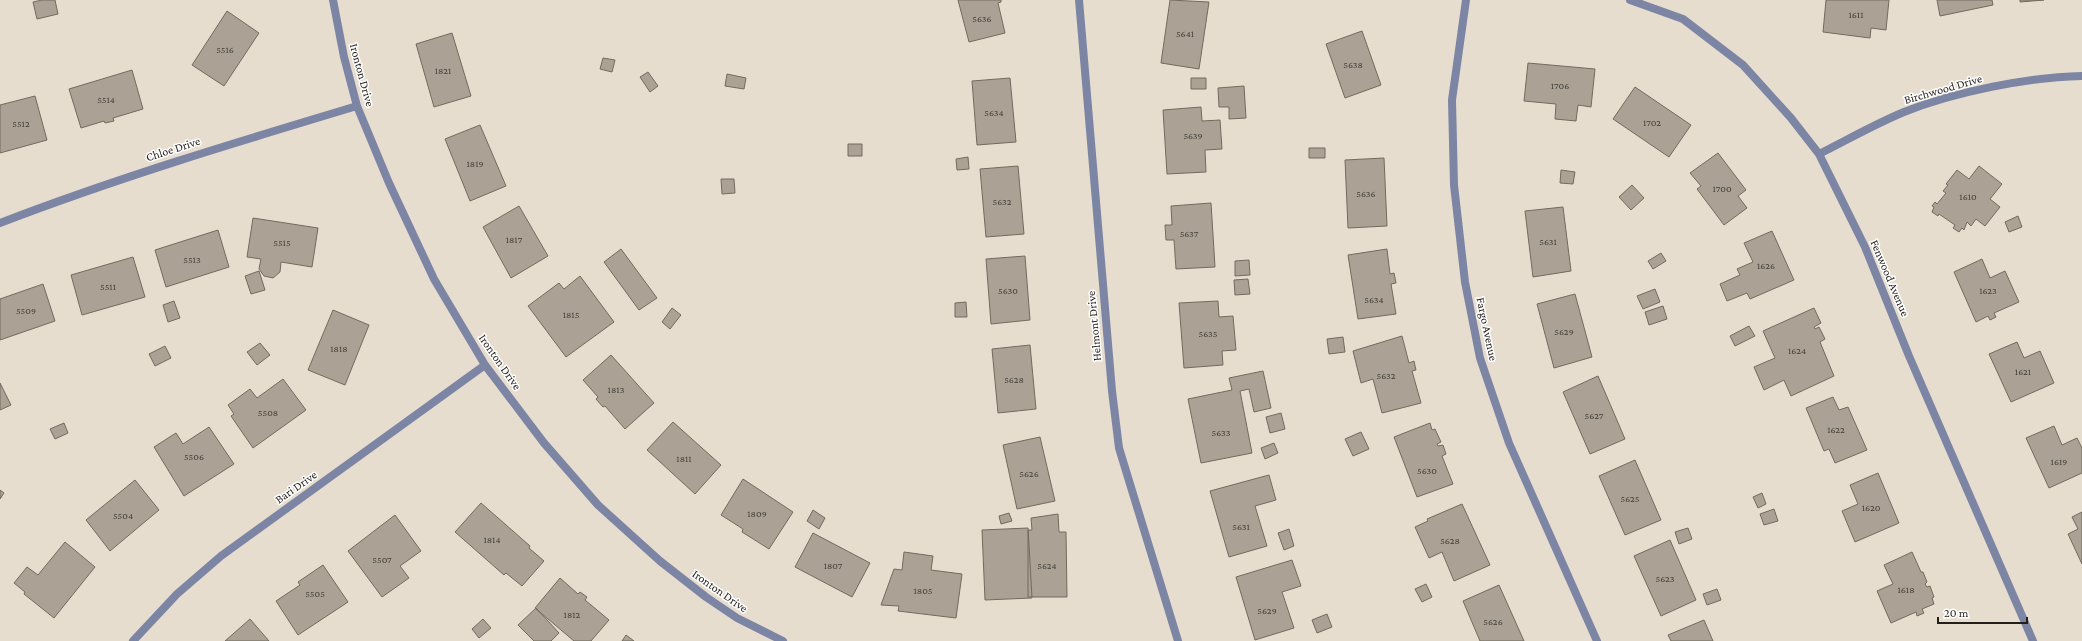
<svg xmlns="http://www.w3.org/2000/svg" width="2082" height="641" viewBox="0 0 2082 641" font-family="'Crimson Pro',serif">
<rect width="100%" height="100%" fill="#e7ddcf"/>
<path fill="#aba295" stroke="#736a5e" d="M42,0h13l3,14 -21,5 -4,-17z
M958,0h43v2l-3,1 7,30 -36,9z
M1170,0l39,2 -10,67 -38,-6z
M1826,0h63l-3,30 -15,-2 -1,10 -47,-6z
M1937,0h55l1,5 -53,11z
M2020,0h24l-24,2z
M227,11l32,22 -35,53 -32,-21z
M1362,31l19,54 -36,13 -19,-54z
M452,33l19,63 -37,11 -18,-63z
M603,58l12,2 -3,12 -12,-3z
M1528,63l67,6 -4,38 -13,-2 -2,16 -21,-2 1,-15 -32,-3z
M132,70l11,39 -30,9 1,3 -9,2 -1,-2 -23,7 -12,-39z
M648,72l10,14 -8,6 -10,-15z
M727,74l19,4 -2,11 -19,-3z
M1010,78l6,64 -39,3 -5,-64z
M1191,78h15v11h-15z
M1244,86l2,32 -17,1v-12h-10l-1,-19z
M1635,87l56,38 -22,32 -56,-38z
M35,96l12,44 -47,13v-48z
M1201,107l1,14 18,-1 2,29 -17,1 1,22 -39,2 -4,-64z
M480,125l26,61 -36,15 -25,-62z
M848,144h14v12h-14z
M1309,148h16v10h-16z
M1718,153l28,37 -8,6 9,12 -23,17 -27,-36 4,-3 -11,-13z
M968,157l1,12 -12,1 -1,-11z
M1384,158l3,68 -39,2 -3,-68z
M1018,166l6,68 -38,3 -6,-68z
M1979,166l23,18 -12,15 10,8 -15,19 -9,-7 -5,7 -4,-4 -3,8 -2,-2 -3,4 -6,-4 2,-3 -16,-11 -1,2 -6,-4 2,-5 -2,-1 3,-4 2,2 9,-11 -3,-2 5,-6 -2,-1 11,-14 12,9z
M1561,170l14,2 -2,12 -13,-1z
M721,179h13l1,14 -13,1z
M1632,185l12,13 -13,12 -12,-13z
M1211,203l4,64 -39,2 -2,-29h-8l-1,-15h7l-1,-19z
M519,206l29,50 -37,22 -28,-51z
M1563,207l8,64 -38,6 -8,-66z
M2018,216l4,11 -13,5 -4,-10z
M253,218l65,10 -6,39 -31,-5 -1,10 -7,6 -9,-2 -5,-7 2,-10 -14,-2z
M218,230l11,37 -63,20 -11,-37z
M1772,231l22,49 -44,19 -3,-6 -20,8 -7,-17 20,-9 -3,-6 16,-7 -9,-19z
M621,249l36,49 -18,12 -35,-48z
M1387,249l3,25 4,-1 2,10 -5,1 5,30 -38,5 -10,-64z
M1661,253l5,8 -13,8 -5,-8z
M1025,256l5,64 -39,4 -5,-65z
M133,257l12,40 -63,18 -11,-40z
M1982,259l8,19 15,-7 14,31 -25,11 2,4 -6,3 -2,-4 -12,6 -22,-50z
M1249,260l1,15 -15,1v-15z
M259,271l6,19 -14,4 -6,-18z
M580,276l34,46 -48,35 -38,-51 31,-23 5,6z
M1248,279l2,15 -15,1 -1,-15z
M43,284l12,37 -55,19v-41z
M1655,289l5,13 -17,7 -6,-13z
M1575,294l17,63 -38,11 -17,-64z
M174,301l6,17 -12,4 -5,-17z
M1218,301l1,16 14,-1 3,34 -14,1 1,14 -39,3 -5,-65z
M966,302l1,15h-12v-14z
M1663,306l4,13 -18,6 -4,-13z
M672,308l9,7 -11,14 -8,-7z
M1814,308l7,15 -7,4 1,2 4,-2 6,12 -5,3 14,34 -43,20 -7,-16 -20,10 -10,-23 21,-9 -12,-27z
M333,310l36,15 -24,60 -37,-15z
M1749,326l6,10 -20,10 -5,-10z
M1402,336l7,27 5,-2 2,9 -4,1 9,32 -39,10 -9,-34 -12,4 -8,-32z
M1343,337l2,15 -16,2 -2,-15z
M2017,342l7,16 16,-7 14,32 -43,19 -22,-48z
M260,343l10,12 -13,10 -10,-13z
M1030,345l6,64 -38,4 -6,-64z
M165,346l6,12 -16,8 -6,-12z
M611,355l43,48 -29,26 -20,-23 -2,1 -7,-8 2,-2 -15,-17z
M1263,371l8,37 -17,4 -5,-23 -9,2 12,62 -51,10 -13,-64 44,-9 -3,-12z
M1598,376l27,63 -35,15 -27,-62z
M283,379l23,31 -53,38 -22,-32 3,-2 -6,-9 22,-16 7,9z
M0,383l11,22 -11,5z
M1833,397l6,13 9,-3 19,43 -32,13 -6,-14 -5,2 -18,-43z
M1281,413l4,16 -15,4 -4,-16z
M673,422l48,43 -26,29 -48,-44z
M64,423l4,10 -13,6 -5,-10z
M1430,423l2,7 3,-1 6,13 -4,2 1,2 5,-1 3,9 -4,2 11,28 -36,13 -23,-60z
M2054,426l8,19 15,-7 5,10v25l-33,15 -23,-50z
M209,427l25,37 -50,32 -30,-49 22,-14 7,11z
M1361,432l8,17 -16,7 -8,-17z
M1040,437l15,64 -38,8 -14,-64z
M1274,443l4,10 -13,6 -4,-11z
M1635,460l26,60 -36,15 -26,-59z
M1878,473l21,50 -44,19 -13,-31 16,-7 -8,-19z
M1269,475l7,25 -21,6 12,40 -38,11 -19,-66z
M743,479l50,33 -24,37 -27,-17 1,-3 -22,-14z
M135,480l24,30 -49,41 -24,-31z
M0,490l4,3 -4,6z
M1762,493l4,11 -8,4 -5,-11z
M481,503l49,43 -1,2 15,13 -22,25 -16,-13 -2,2 -49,-43z
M1462,504l28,61 -36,16 -12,-29 -13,6 -14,-31 13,-6 -1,-2z
M1774,509l4,12 -14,4 -4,-11z
M813,510l12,8 -6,11 -12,-8z
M2082,512v52l-14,-30 10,-5 -6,-12z
M1009,513l3,8 -11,3 -2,-8z
M1058,514l1,18h7l1,65h-39v-67h4l-1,-12z
M395,515l26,36 -21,15 9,12 -27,19 -34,-46z
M1028,528l4,70 -47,2 -3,-70z
M1688,528l4,11 -13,5 -4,-12z
M1289,529l5,17 -10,4 -6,-17z
M813,533l57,30 -18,34 -57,-30z
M1670,540l26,60 -35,16 -27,-60z
M65,542l30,25 -41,51 -30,-24 1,-2 -11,-9 13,-16 11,8z
M904,552l29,4 -2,14 31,4 -6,44 -58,-7 1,-5 -18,-1 13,-36 8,1z
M1912,552l9,20h2l4,10 -2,2 2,3 3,-1 4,11 -2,1 2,6 -12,5 2,4 -7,3 -1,-4 -25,11 -14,-32 16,-7 -9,-19z
M1292,560l9,26 -19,6 12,36 -39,12 -19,-63z
M323,565l25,37 -50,33 -22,-34 24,-16 -2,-3z
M560,578l18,16 2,-2 7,5 -2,3 24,20 -18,21h-17l-39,-33z
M1426,584l6,13 -10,5 -7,-13z
M1499,585l25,56h-44l-17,-40z
M1717,589l4,11 -14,5 -4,-11z
M536,608l23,25 -8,8h-17l-16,-16z
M1327,614l5,13 -15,6 -5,-13z
M250,619l19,22h-44z
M483,619l8,9 -12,10 -7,-9z
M1704,620l9,21h-42l-3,-6z
M626,635l8,6h-12z"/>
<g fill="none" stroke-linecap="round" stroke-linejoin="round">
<path stroke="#7d85a5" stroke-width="8" d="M333,0l11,57 13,49 32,77 45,96 51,86 59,78 54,62 62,56 46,36 31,21 46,23
M1079,0l33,391 7,57 59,193
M1466,0l-14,100 2,85 11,97 15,76 29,85 88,198
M1630,0l53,19 60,46 48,53 28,36 46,93 44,109 124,285
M1819,154c28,-14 56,-30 85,-42 50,-20 124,-35 178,-36
M0,223c117,-45 237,-81 357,-117
M133,641l44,-47 44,-38 264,-191"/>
</g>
<g text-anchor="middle" stroke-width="3" stroke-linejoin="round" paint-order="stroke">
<g font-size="10" fill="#443f38">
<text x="1856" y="18">1611</text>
<text x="982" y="22">5636</text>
<text x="1185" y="37">5641</text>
<text x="225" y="53">5516</text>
<text x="1353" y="68">5638</text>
<text x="443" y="74">1821</text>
<text x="1560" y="89">1706</text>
<text x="106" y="103">5514</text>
<text x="994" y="116">5634</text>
<text x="1652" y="126">1702</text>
<text x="21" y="127">5512</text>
<text x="1193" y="139">5639</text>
<text x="475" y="167">1819</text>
<text x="1722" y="192">1700</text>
<text x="1366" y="197">5636</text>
<text x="1968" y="200">1610</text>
<text x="1002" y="205">5632</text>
<text x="1189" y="237">5637</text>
<text x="514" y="243">1817</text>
<text x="1548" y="245">5631</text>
<text x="282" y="246">5515</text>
<text x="192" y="263">5513</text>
<text x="1766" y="269">1626</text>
<text x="108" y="290">5511</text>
<text x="1008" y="294">5630</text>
<text x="1988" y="294">1623</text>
<text x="1374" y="303">5634</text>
<text x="26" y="314">5509</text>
<text x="571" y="318">1815</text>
<text x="1564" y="335">5629</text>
<text x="1208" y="337">5635</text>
<text x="339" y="352">1818</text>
<text x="1797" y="354">1624</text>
<text x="2023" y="375">1621</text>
<text x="1386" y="379">5632</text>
<text x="1014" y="383">5628</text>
<text x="616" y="393">1813</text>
<text x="268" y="416">5508</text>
<text x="1594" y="419">5627</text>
<text x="1836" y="433">1622</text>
<text x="1221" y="436">5633</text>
<text x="194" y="460">5506</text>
<text x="684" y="462">1811</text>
<text x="2059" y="465">1619</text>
<text x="1427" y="474">5630</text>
<text x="1029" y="477">5626</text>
<text x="1630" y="502">5625</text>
<text x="1871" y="511">1620</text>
<text x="757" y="517">1809</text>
<text x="123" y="519">5504</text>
<text x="1241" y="530">5631</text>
<text x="492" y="543">1814</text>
<text x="1450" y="544">5628</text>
<text x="382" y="563">5507</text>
<text x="833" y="569">1807</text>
<text x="1047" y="569">5624</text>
<text x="1665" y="582">5623</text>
<text x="1906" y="593">1618</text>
<text x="923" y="594">1805</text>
<text x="315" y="597">5505</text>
<text x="1267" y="614">5629</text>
<text x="572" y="618">1812</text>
<text x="1493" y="625">5626</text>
</g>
<g font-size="12" fill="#221e19" stroke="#fff">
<text transform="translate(362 75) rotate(75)" y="4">Ironton Drive</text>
<text transform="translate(1943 89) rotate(-16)" y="4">Birchwood Drive</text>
<text transform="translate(173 149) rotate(-18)" y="4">Chloe Drive</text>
<text transform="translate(1890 278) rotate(67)" y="4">Fenwood Avenue</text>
<text transform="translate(1094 326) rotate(-95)" y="4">Helmont Drive</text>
<text transform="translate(1487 329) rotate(78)" y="4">Fargo Avenue</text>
<text transform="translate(500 362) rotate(55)" y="4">Ironton Drive</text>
<text transform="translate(296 487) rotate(-35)" y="4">Bari Drive</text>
<text transform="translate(720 591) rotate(35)" y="4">Ironton Drive</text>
</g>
</g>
<path d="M1938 617v6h89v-6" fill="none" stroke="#221e19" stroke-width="2"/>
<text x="1944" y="617" font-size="12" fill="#221e19" stroke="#ffffff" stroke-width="3" paint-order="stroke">20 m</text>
</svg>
